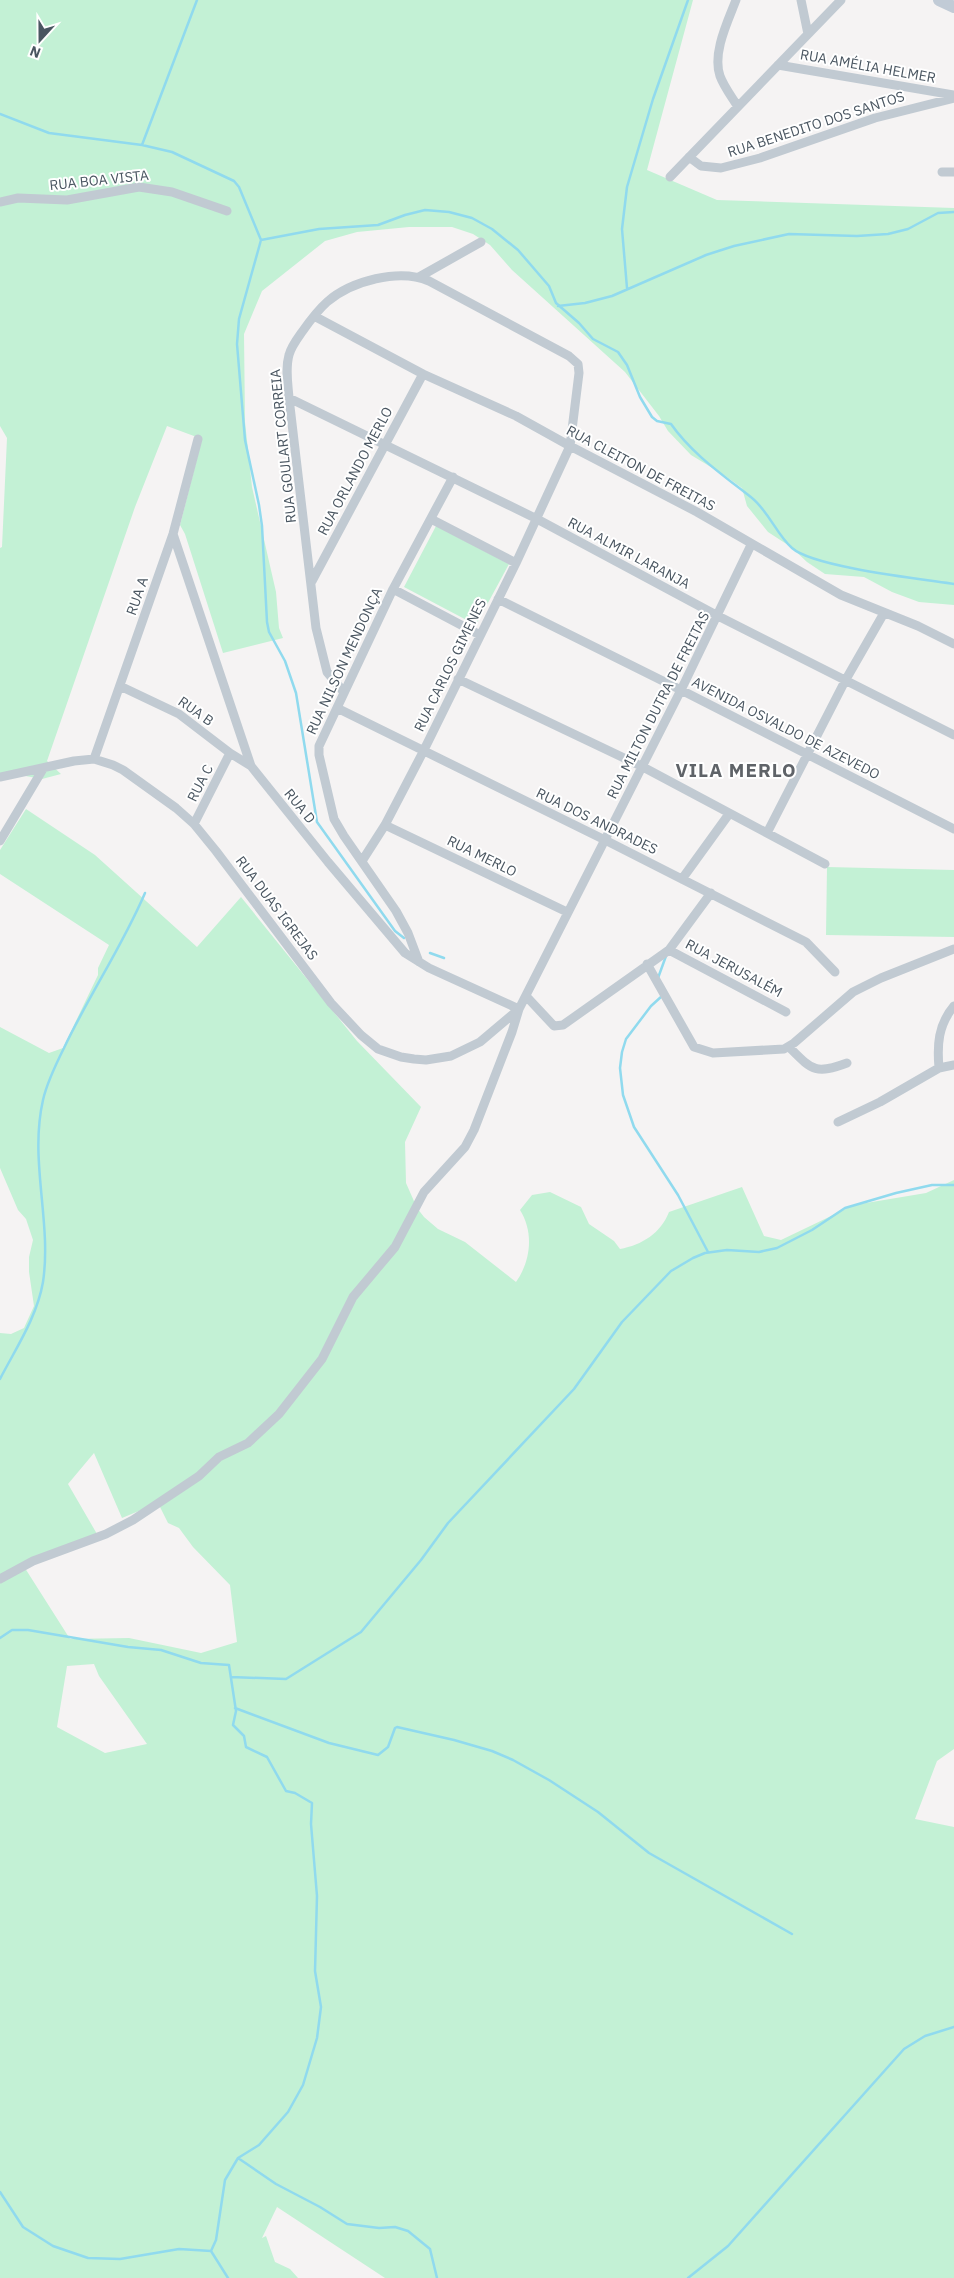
<svg xmlns="http://www.w3.org/2000/svg" width="954" height="2278" viewBox="0 0 954 2278" font-family="'IBM Plex Sans',sans-serif">
<rect width="100%" height="100%" fill="#f5f3f3"/>
<path fill="#c3f1d5" fill-rule="evenodd" d="M0,0h693l-46,170 70,30 237,8v397l-35,-3 -27,-10 -28,-15 -39,-3 -18,-12 -16,-15 -23,-15 -21,-26 -5,-18 -18,-13 -33,-20 -23,-24 -9,-15 -34,-44 -113,-102 -22,-25 -17,-11 -21,-7h-43l-52,5 -32,9 -63,50 -18,43 1,88 7,65 24,105 3,36 4,10 -60,15 -38,-119 -5,-9 22,-86 -35,-13 -32,81 -88,254 14,13 -19,5 -33,-6 -9,1v-226l2,-1 5,-109 -7,-12z
M436,526l73,38 -33,61 -72,-38z
M26,809l69,46 102,92 44,-50 116,144 64,66 -16,35 1,41 11,25 7,9 14,12 27,13 51,40c15,-21 18,-50 4,-72l12,-15 18,-3 31,15 8,17 25,17 6,8c22,-4 41,-16 49,-37l73,-25 22,49 17,4 73,-35 72,-12 28,-13v569l-17,12 -22,58 39,8v451h-569l-108,-71 -15,31 4,-2 9,26 15,7 8,9h-298v-945l11,1 13,-6 10,-22 -5,-34v-15l4,-17 -7,-21 -8,-9 -18,-42v-141l49,26 14,-5 35,-73v-7l11,-23 -109,-71v-24zM94,1453l28,65 36,-15 10,20 11,5 14,19 37,38 7,57 -36,11 -72,-15 -59,1 -47,-74 74,-31 -29,-50zM94,1664l5,12 48,68 -42,9 -48,-26 10,-61z
M827,867l127,3v67l-128,-2z"/>
<g fill="none" stroke-linecap="round" stroke-linejoin="round">
<path stroke="#90daee" stroke-width="2.5" d="M0,114l49,19 93,12 30,7 62,29 5,6 22,53 -22,79 -2,25 8,96 14,65 3,21 5,96 2,10 16,29 11,32 21,129 78,109 9,7
M142,145l55,-145
M261,240l58,-11 59,-4 27,-10 20,-5 24,2 23,6 20,11 26,21 31,36 7,17 23,20 14,16 25,13 9,13 13,32 12,20 5,4 14,3c21,30 52,51 81,74 17,14 25,37 40,50 21,19 129,31 162,36
M627,288l-5,-59 5,-42 26,-88 35,-99
M558,306l27,-3 27,-7 94,-41 28,-9 55,-12 68,2 31,-2 20,-5 30,-16 16,-1
M430,953l14,5
M658,978l8,-22
M662,996l-11,10 -25,33 -4,13 -2,16 3,27 11,32 44,68 30,57
M0,1379c16,-31 37,-62 43,-97 9,-60 -14,-121 0,-182 4,-18 13,-36 21,-52 25,-53 58,-101 81,-155
M0,1638l12,-8h16l100,17 33,3 40,13 28,2 7,46 -3,14 11,11 2,11 21,10 19,34 9,2 17,10 -1,21 6,72 -2,75 6,36 -4,31 -14,47 -15,27 -29,33 -21,13 -13,22 -9,60 -5,11
M231,1677l55,2 75,-47 60,-72 27,-37 126,-134 48,-67 49,-51 22,-13 12,-5 22,-3 32,2 18,-4 35,-18 33,-22 51,-15 36,-8h22
M235,1708l94,35 49,12 10,-8 7,-19 2,-1 57,13 38,11 21,9 36,20 49,32 51,41 143,81
M238,2158l38,26 44,23 27,17 32,4 16,-1 13,4 22,18 7,29
M0,2192l23,35 30,19 35,12 32,1 59,-10 32,2
M211,2251l17,27
M688,2278l40,-32 176,-197 21,-13 29,-9"/>
<path stroke="#c1cad2" stroke-width="9" d="M736,0c-8,21 -24,53 -16,76 4,11 12,21 18,31
M801,0l7,34
M778,65l176,30
M689,157l12,9 20,2 39,-10 115,-40 79,-20
M942,172h12
M670,177l171,-177
M0,202l18,-4 49,2 72,-13 33,5 55,19
M419,277l62,-35
M314,316l109,58 93,42 54,30 127,66 144,83 77,31 36,18
M289,398l248,121 181,97 236,119
M431,519l85,44
M173,534l78,232 77,96 77,91 24,15 90,41
M312,581l111,-207
M393,589l87,46
M498,599l183,91 273,139
M458,679l185,88 182,97
M120,686l59,28 51,39 21,13
M343,691l-16,-19 -11,-44 -27,-230c-1,-14 -4,-29 0,-43 2,-8 8,-16 13,-23 7,-10 16,-22 25,-30 24,-21 72,-34 102,-21l140,75 9,8 1,9 -9,73 -54,117 -93,189 -38,73 -23,36
M337,708l268,132 201,102 29,30
M94,759l79,-225 25,-95
M0,777l74,-16 20,-2 19,6 10,5 53,38 18,16 22,27 115,152 30,32 17,14 23,8 13,2 12,1 25,-4 29,-14 39,-33
M194,824l36,-71
M385,825l182,87
M767,833l78,-152 39,-68
M0,841l43,-72
M682,879l47,-65
M669,950l117,62
M419,962l-11,-29 -12,-22 -52,-75 -10,-17 -15,-64v-9l74,-157 60,-112
M647,964l47,83 19,6 71,-4 10,-6 59,-51 28,-14 73,-29
M526,996l28,30 9,-1 106,-75 42,-57
M789,1047c23,23 26,28 58,16
M939,1068c-2,-23 -1,-43 15,-62
M838,1122l42,-20 59,-34 15,-3
M0,1579l33,-18 73,-27 27,-14 66,-44 20,-19 29,-14 31,-29 43,-55 31,-62 42,-50 29,-55 41,-45 9,-17 38,-98 7,-23 162,-319 70,-145"/>
<path stroke="#c1cbd6" stroke-width="12" d="M939,0l15,7"/>
</g>
<g text-anchor="middle" stroke-width="4" stroke-linejoin="round" paint-order="stroke">
<g font-size="14" fill="#4a5661" stroke="#fff">
<text transform="translate(868 66) rotate(10)" y="5">RUA AMÉLIA HELMER</text>
<text transform="translate(816 124) rotate(-18)" y="5">RUA BENEDITO DOS SANTOS</text>
<text transform="translate(99 180) rotate(-6)" y="5">RUA BOA VISTA</text>
<text transform="translate(283 446) rotate(-96)" y="5">RUA GOULART CORREIA</text>
<text transform="translate(641 468) rotate(28)" y="5">RUA CLEITON DE FREITAS</text>
<text transform="translate(355 471) rotate(-62)" y="5">RUA ORLANDO MERLO</text>
<text transform="translate(629 553) rotate(28)" y="5">RUA ALMIR LARANJA</text>
<text transform="translate(137 596) rotate(-71)" y="5">RUA A</text>
<text transform="translate(344 661) rotate(-65)" y="5">RUA NILSON MENDONÇA</text>
<text transform="translate(450 665) rotate(-64)" y="5">RUA CARLOS GIMENES</text>
<text transform="translate(658 705) rotate(-63)" y="5">RUA MILTON DUTRA DE FREITAS</text>
<text transform="translate(196 711) rotate(35)" y="5">RUA B</text>
<text transform="translate(786 728) rotate(27)" y="5">AVENIDA OSVALDO DE AZEVEDO</text>
<text transform="translate(200 783) rotate(-63)" y="5">RUA C</text>
<text transform="translate(300 806) rotate(51)" y="5">RUA D</text>
<text transform="translate(597 821) rotate(26)" y="5">RUA DOS ANDRADES</text>
<text transform="translate(482 856) rotate(26)" y="5">RUA MERLO</text>
<text transform="translate(277 908) rotate(53)" y="5">RUA DUAS IGREJAS</text>
<text transform="translate(734 968) rotate(28)" y="5">RUA JERUSALÉM</text>
</g>
<g font-size="19" font-weight="bold" letter-spacing="1" fill="#5f6368" stroke="#fff">
<text x="736" y="777">VILA MERLO</text>
</g>
</g>
<g transform="translate(40 40) rotate(201)" stroke="#ffffff" stroke-width="4" paint-order="stroke">
<path d="M0-4L9 19L0 12L-9 19Z" fill="#4a5661"/>
<text y="-8" font-size="14" font-weight="bold" text-anchor="middle" fill="#4a5661">N</text>
</g>
</svg>
